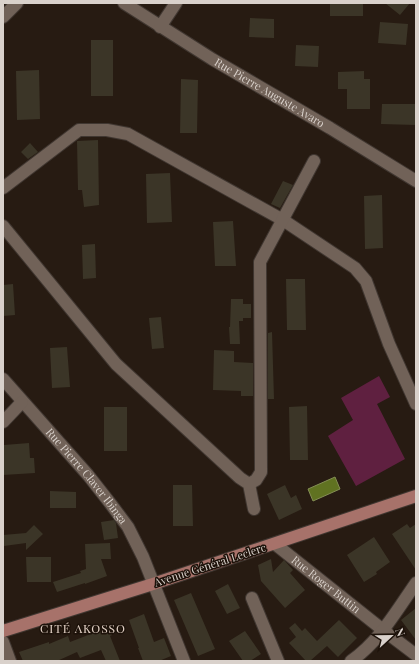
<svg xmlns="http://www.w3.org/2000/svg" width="419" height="664" viewBox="0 0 419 664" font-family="'Playfair Display',serif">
<rect width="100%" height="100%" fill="#271b12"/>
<path fill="#5f2040" d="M379,376l11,21 -13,7 28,55 -49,27 -28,-50 25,-16 -12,-22z"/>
<path fill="#607221" stroke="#848e54" d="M335,477l5,12 -27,12 -5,-12z"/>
<path fill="#3b3527" d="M330,3h33v13h-33z
M385,3h25l-10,12z
M250,18l24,1v19l-25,-1z
M380,22l28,2 -2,21 -28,-2z
M91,40h22v56h-22z
M296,45l23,1 -1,21 -23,-1z
M39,70l1,49 -23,1 -1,-49z
M364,71v8h6v30h-23v-20h-9v-17z
M181,79l17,1 -1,53h-17z
M382,104h34v21l-35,-1z
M98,140l1,65 -15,2 -2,-17h-4l-1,-49z
M30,143l8,9 -10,7 -7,-7z
M170,173l2,49 -25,1 -1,-49z
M283,181l10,4 -13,23 -9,-4z
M382,195l1,53 -18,1 -1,-53z
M233,221l3,45h-21l-2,-44z
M95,244l1,34 -13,1 -1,-34z
M286,279h19l1,51h-19z
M13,284l2,31 -12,1v-31z
M231,299h12v5h8v14h-8v3h-4l1,23h-10l-1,-17h1z
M161,317l3,31 -12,1 -3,-31z
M272,332l2,67h-6v-66z
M67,347l3,40 -18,1 -2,-40z
M214,350l20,1v11l19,1v33h-12v-5l-28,-1z
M307,406l1,54h-18l-1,-53z
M104,407h23v44h-23z
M29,443l1,15h4l1,15 -32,2v-15h1v-15z
M173,485h19l1,41h-20z
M285,485l6,13 5,-3 6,14 -23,11 -12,-26z
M50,491l26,1v16h-26z
M114,520l2,3 2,15 -14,2 -3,-18z
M407,524l3,4 6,-4v46l-24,-36z
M34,525l9,9 -17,16v-7l-22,3 -1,-11 23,-2z
M374,537l16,25 -14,10 1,2 -13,8 -17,-27z
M110,543l1,16h-10l6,17 -22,8v-1l-28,9 -4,-10 28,-9 -1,-2 6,-2 -1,-25z
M26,557h25v25h-24z
M271,559l2,13 11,-12 9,10 -3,3 15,17 -20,18 -24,-27 -3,-16z
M228,584l12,24 -13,6 -12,-23z
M191,593l24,56 -17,7 -24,-56z
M416,608v32l-15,-20z
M144,614l10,28 10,-4 7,18 -12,5h-16l-5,-13h1l-10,-28z
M339,620l18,18 -19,19 -11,-11 -17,15h-4l-17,-18 7,-6 -7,-9 6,-5 7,8 3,-3 12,13z
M109,627l3,8 -2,1 10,25h-14l-5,-11 -21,8 -3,-6 -20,9h-34l-4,-9 30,-10v2l19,-8 2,6z
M245,631l16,23 -11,7h-7l-14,-20z"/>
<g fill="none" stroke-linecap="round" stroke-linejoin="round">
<g stroke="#403731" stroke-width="14">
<g id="minor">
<path id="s1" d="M124,3l88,56 118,69 86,53"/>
<path d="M3,17l14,-14"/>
<path d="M160,27l16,-24"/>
<path d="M3,188l76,-58h28l21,4 155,86 72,48 11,13 23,63 27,60"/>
<path d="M3,226l113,138 124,114 9,6 5,25"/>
<path id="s2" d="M3,379l85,96 22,28 18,24 15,30 41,104"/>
<path d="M3,422l19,-20"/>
<path d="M249,484l7,-4 5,-8 -1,-210 54,-101"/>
<path id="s3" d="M275,544l108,86 33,25"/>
<path d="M252,598l26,63"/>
<path d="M3,642l7,19"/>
<path d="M351,661c28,-19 46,-51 65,-78"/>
</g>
</g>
<g stroke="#403731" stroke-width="14">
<path id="major" d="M3,631l150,-47 263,-88"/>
</g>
<use href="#minor" stroke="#716258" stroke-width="12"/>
<use href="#major" stroke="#a7726a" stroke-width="12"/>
</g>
<g text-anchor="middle" stroke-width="3" stroke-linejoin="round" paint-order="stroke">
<g font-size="11" fill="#d9d1cb" stroke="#1d120a">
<text dy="4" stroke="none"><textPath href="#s1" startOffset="171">Rue Pierre Auguste Avaro</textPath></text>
<text dy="4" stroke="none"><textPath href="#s2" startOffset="128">Rue Pierre Claver Ibinga</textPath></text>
<text transform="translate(210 565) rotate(-18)" y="4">Avenue Général Leclerc</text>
<text dy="4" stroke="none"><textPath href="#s3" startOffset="65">Rue Roger Buttin</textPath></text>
</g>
<g font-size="12" letter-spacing="1" fill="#e4d3c7" stroke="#1d120a">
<text x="83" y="633">CITÉ AKOSSO</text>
</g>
</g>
<rect width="419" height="664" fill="none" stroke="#d9d1cb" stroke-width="8"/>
<g transform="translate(391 636) rotate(68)" stroke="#1d120a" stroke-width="3" paint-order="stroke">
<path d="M0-3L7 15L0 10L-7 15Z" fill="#d9d1cb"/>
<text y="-6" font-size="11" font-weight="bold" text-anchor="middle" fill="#d9d1cb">N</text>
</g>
</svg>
